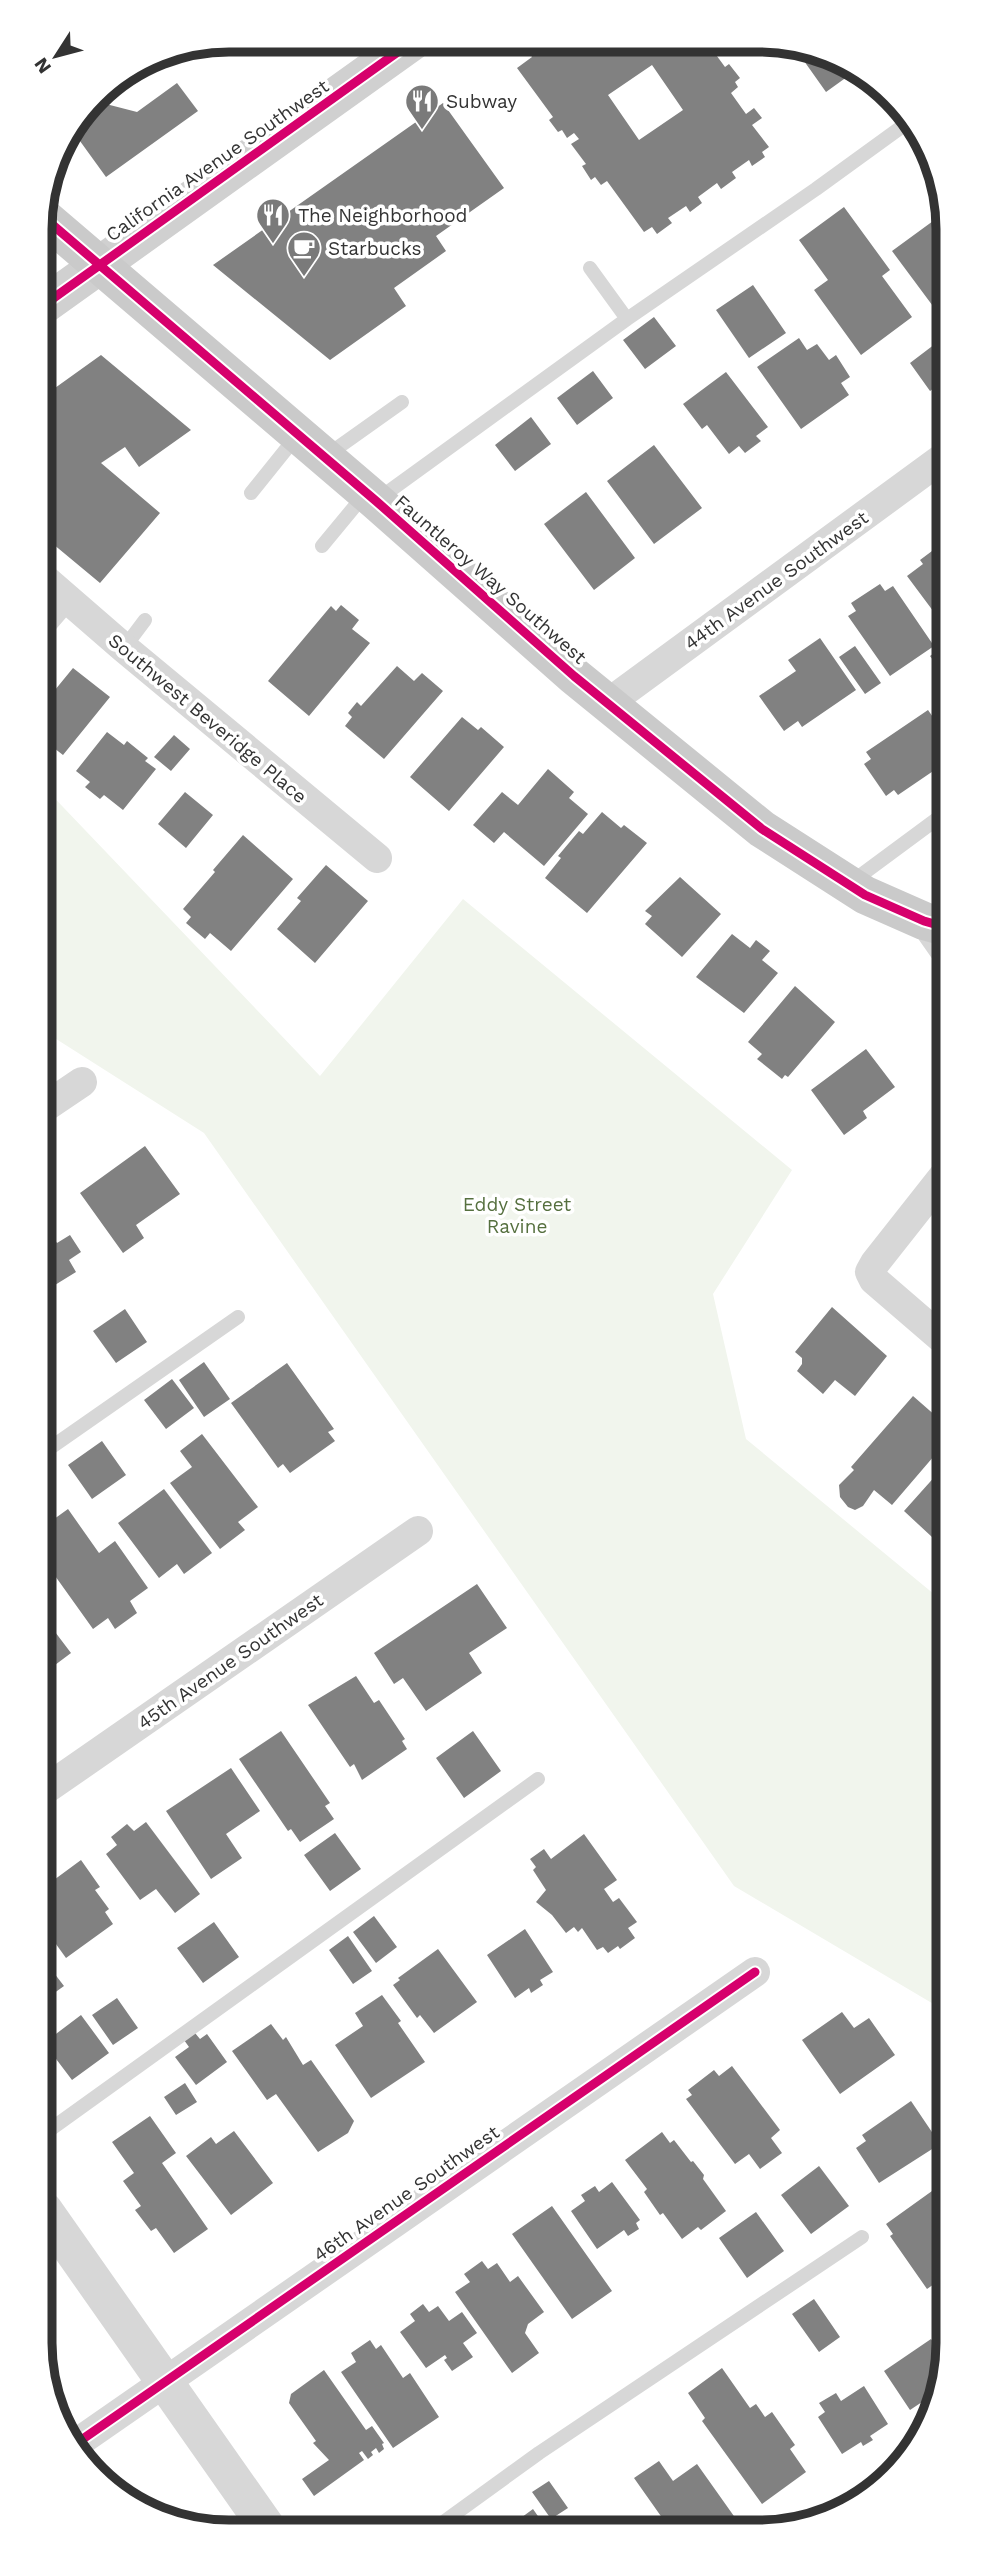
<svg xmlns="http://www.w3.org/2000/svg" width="988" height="2573" viewBox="0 0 988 2573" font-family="'Work Sans',sans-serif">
<rect width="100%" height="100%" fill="#fff"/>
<path fill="#f1f5ed" d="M42,785l278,291 143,-177 329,271 -79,124 33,145 200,165 1,408 -213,-126 -530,-753 -162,-103z"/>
<path fill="#818181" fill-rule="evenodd" d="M538,42l162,1 -4,2 6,9 9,-6 14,19 4,-3 11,14 -5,4 3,5 -7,6 15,21 8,-6 8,10 -10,7 17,22 -7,5 3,5 -13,9 -3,-6 -17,12 4,6 -15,11 -4,-6 -19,14 4,6 -12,9 -4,-6 -18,12 4,5 -15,11 -5,-7 -8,5 -37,-51 -6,4 -6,-8 -4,3 -9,-14 4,-2 -15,-20 8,-5 -5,-6 -7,5 -5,-8 -4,2 -9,-12 4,-3 -36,-49 15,-11 -4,-7zM652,65l31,45 -44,30 -31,-45z
M792,44h4l55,30 -25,18z
M177,83l21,28 -92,66 -34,-47 34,-26 31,8z
M443,103l61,85 -68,48 10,15 -52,37 12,18 -76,54 -117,-95z
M844,207l46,63 -8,6 30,41 -51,38 -47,-65 14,-10 -29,-40z
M944,213v108l-52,-70z
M753,285l33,48 -37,25 -33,-48z
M654,317l22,29 -31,23 -22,-29z
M799,338l8,12 10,-6 12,16 7,-5 14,22 -9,6 8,12 -48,34 -44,-62z
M935,344l9,13v24l-14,10 -20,-28z
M101,355l90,75 -52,37 -14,-20 -24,16 59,50 -60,70 -59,-49v-136z
M593,371l20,27 -36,27 -20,-27z
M726,372l42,55 -12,9 5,5 -16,12 -6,-7 -10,8 -22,-29 -5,4 -19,-25z
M531,417l20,27 -36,27 -20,-26z
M654,445l48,63 -48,36 -47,-63z
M586,492l49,66 -41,32 -50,-66z
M932,551l4,6 9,-6v76l-38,-51 16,-12 -3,-4z
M880,584l5,7 8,-5 41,60 -44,30 -42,-60 8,-5 -5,-8z
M341,605l18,15 -7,9 18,14 -61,73 -41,-35 63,-75 5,5z
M820,638l36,52 -54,37 -4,-6 -14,10 -25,-35 37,-25 -8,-11z
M945,645v31l-15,-20z
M855,646l26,37 -16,11 -26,-37z
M397,666l17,15 8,-8 21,18 -59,68 -39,-33 7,-9 -4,-4 9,-11 4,4z
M73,668l37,29 -47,58 -22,-17v-31z
M928,710l7,10 4,-3 6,9v4l-4,3 4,6v24l-47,32 -4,-5 -8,6 -22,-32 7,-5 -5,-7z
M462,717l16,13 3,-3 23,20 -55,64 -39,-34z
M107,732l17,13 3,-4 21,17 -3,3 11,8 -33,41 -19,-15 -4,4 -15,-12 5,-5 -14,-11z
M174,735l16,14 -19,22 -17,-14z
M548,769l26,23 -5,6 19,16 -44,52 -40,-34 -10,11 -21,-18 29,-33 16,13z
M185,792l28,23 -27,33 -28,-24z
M602,812l19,16 3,-3 23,18 -60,70 -42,-35 16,-20 -3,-2 21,-25 4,3z
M243,835l50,44 -62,72 -21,-18 -5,6 -19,-16 5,-6 -8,-8 32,-37 -2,-2z
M326,865l42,36 -53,62 -38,-34 24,-28 -4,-3z
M680,877l41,37 -39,43 -37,-33 7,-8 -7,-5z
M732,934l18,14 6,-8 14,11 -8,9 16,13 -34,40 -48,-36z
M795,986l40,36 -47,55 -3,-2 -3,4 -25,-20 5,-5 -14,-12z
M866,1049l29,38 -32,24 4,7 -23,17 -33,-45z
M145,1146l35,48 -44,31 8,13 -21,15 -43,-60z
M42,1221l15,22 13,-8 11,17 -12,8 7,12 -34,21z
M832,1307l55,49 -32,40 -20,-16 -12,14 -26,-23 5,-7v-6l-7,-6z
M125,1309l22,33 -31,21 -23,-32z
M204,1362l26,37 -26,18 -25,-37z
M287,1363l47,66 -6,3 7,9 -45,32 -7,-9 -5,4 -47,-65z
M172,1379l22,29 -28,21 -22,-29z
M913,1396l32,28 -9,8 10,10 -54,63 -18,-15 -11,16 -8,4 -7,-3 -8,-10 -1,-12 15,-15 -3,-3z
M202,1434l56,73 -20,15 7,8 -25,19 -50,-66 22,-16 -12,-16z
M102,1441l24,34 -34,24 -24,-34z
M946,1464v86l-42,-39z
M164,1489l48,64 -28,21 -7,-10 -18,14 -41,-55z
M68,1509l31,44 16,-12 33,47 -18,13 7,12 -22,16 -7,-11 -15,11 -50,-70v-32z
M477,1584l30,44 -38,25 13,20 -56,38 -23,-33 -9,6 -20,-31z
M43,1616l28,37 -28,21z
M356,1676l18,27 5,-3 26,39 -3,2 5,8 -45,31 -8,-16 -4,3 -42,-62z
M281,1731l49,72 -5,3 9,13 -34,23 -9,-13 -3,2 -49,-72z
M473,1731l28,40 -37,27 -28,-40z
M231,1768l29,43 -34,23 16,24 -31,21 -45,-68z
M146,1822l54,72 -25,19 -19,-24 -16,11 -34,-46 11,-9 -6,-8 16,-13 7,7z
M335,1833l26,36 -31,22 -26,-36z
M584,1834l33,46 -13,9 9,13 6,-4 18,24 -9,6 7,10 -15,11 -2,-3 -10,7 -5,-6 -6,3 -15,-22 -4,4 -4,-5 -8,6 -14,-18 -16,-13 10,-12 -13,-20 3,-3 -6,-8 14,-10 7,10z
M81,1860l19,27 -5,3 14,19 -4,3 8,12 -47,34 -23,-32v-38z
M374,1916l23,31 -21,16 -23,-31z
M214,1922l25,35 -36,26 -26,-35z
M525,1929l28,43 -13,8 3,5 -12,8 -2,-5 -14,10 -28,-43z
M348,1936l24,35 -19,13 -24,-34z
M438,1949l39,53 -43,31 -14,-18 -3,3 -24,-33 7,-5 -2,-2z
M43,1966l7,9 4,-2 10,13 -21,15z
M382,1995l19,26 -3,2 27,39 -54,36 -36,-53 28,-19 -8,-13z
M117,1998l21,30 -25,17 -21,-30z
M842,2012l12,16 15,-10 26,37 -55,39 -38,-54z
M81,2015l28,38 -37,27 -28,-37z
M271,2024l12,16 3,-3 17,28 8,-5 43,61 -6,12 -30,19 -42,-58 -9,6 -35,-49z
M195,2033l5,6 7,-5 20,28 -31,23 -21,-28 14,-10 -5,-7z
M732,2066l48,64 -9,8 11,15 -22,16 -11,-15 -14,10 -49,-65 6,-4 -4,-5 26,-20 5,6z
M185,2083l12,19 -21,13 -12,-18z
M911,2101l29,43 -61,39 -23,-35 10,-7 -4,-6z
M150,2116l26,37 -14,10 46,66 -34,24 -18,-25 -5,3 -16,-21 6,-4 -18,-25 11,-8 -22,-31z
M234,2131l39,52 -42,32 -45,-59 25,-19 5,7z
M662,2132l8,11 4,-3 17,22 2,-1 11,14 -1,4 23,32 -25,19 -3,-3 -16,12 -19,-26 -3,2 -16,-23 3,-3 -22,-29z
M819,2166l30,40 -38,28 -30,-39z
M612,2182l28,38 -4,3 3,6 -11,7 -4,-6 -27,19 -26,-38 14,-10 -4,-6 14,-9 4,6z
M939,2186l8,12v77l-20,14 -37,-53 3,-2 -7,-10z
M552,2206l60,85 -40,28 -60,-85z
M756,2212l28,39 -37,27 -28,-40z
M482,2261l6,8 9,-6 13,19 8,-6 26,36 -16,12 -3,9 14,20 -27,20 -57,-81 15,-10 -6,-8z
M814,2299l26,38 -21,15 -27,-38z
M423,2304l6,8 9,-6 11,15 13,-9 15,21 -14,10 10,14 -21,14 -8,-11 3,-2 -2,-3 -19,13 -26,-36 15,-11 -5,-7z
M931,2339l15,22 -6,29 -30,20 -26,-39z
M370,2340l6,9 5,-4 22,33 7,-5 29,44 -46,31 -52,-76 15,-10 -5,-9z
M722,2368l28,40 6,-4 9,13 7,-5 23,33 -5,4 16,23 -44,32 -60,-83 3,-3 -17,-25z
M324,2370l42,60 6,-4 12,17 -2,1 2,5 -5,4 -3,-5 -5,4 2,3 -5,4 -6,-8 -3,2 5,7 -50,36 -12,-17 27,-19 -16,-17 3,-2 -27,-38 2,-9z
M864,2386l24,38 -18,12 3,4 -10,6 -2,-4 -19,12 -24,-37 7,-5 -6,-9 17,-10 5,8z
M659,2461l14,20 24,-17 39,55 -15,10h-51l-36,-51z
M118,2480l12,16 -19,-10z
M549,2481l19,27 -17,11 -19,-27z
M533,2509l14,20h-29l-4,-6z"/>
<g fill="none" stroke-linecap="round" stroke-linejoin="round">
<path stroke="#d7d7d7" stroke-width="14" d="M590,268l37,51
M326,456l76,-54
M251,493l45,-56
M377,500l250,-181 189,-130 91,-66
M322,546l43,-52
M41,636l30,-35
M124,648l21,-28
M849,884l96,-71
M43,1453l195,-136
M44,2134l494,-355
M434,2529l105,-76 323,-216"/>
<path stroke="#d7d7d7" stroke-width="30" d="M41,576l83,72 253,210
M607,704l337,-247
M924,921l21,30
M42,1109l40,-27
M946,1173l-71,90 -5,9 4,8 72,62
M43,1791l375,-260
M77,2443l678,-471"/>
<path stroke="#d7d7d7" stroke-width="37" d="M44,2210l224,319"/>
<path stroke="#d0d0d0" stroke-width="38" d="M41,307l372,-266"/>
<path stroke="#cacaca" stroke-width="38" d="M41,215l335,286 198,175 188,153 103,66 59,26 21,6"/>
<g stroke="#fff" stroke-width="13">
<path id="cycleway" d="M41,215l335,286 198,175 188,153 103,66 59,26 21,6
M41,307l372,-266
M77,2443l678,-471"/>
</g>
<use href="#cycleway" stroke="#d6006c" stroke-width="9"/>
</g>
<defs>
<g id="restaurant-pin" transform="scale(1.75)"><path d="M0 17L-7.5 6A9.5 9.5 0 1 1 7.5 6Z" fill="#7a7a7a" stroke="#fff"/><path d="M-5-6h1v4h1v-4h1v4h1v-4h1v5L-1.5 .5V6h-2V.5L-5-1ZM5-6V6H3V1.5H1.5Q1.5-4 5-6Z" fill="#fff"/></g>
<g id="cafe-pin" transform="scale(1.75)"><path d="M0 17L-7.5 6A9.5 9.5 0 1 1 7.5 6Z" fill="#7a7a7a" stroke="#fff"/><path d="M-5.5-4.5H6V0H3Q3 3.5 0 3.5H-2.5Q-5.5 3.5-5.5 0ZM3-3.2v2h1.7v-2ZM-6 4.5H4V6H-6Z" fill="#fff"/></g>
</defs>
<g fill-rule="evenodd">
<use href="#restaurant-pin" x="422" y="101"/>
<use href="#restaurant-pin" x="273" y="215"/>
<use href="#cafe-pin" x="304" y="248"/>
</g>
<g text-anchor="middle" stroke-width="7" stroke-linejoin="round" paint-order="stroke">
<g font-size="19" fill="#333" stroke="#fff" text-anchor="start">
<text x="446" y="108">Subway</text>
<text x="298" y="222">The Neighborhood</text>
<text x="328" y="255">Starbucks</text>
</g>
<g font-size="19" fill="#333" stroke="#fff">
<text transform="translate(217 160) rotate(-35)" y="7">California Avenue Southwest</text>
<text transform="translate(491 579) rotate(41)" y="7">Fauntleroy Way Southwest</text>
<text transform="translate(776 580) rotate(-36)" y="7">44th Avenue Southwest</text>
<text transform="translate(208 718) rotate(40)" y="7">Southwest Beveridge Place</text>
<text transform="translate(230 1661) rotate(-35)" y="7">45th Avenue Southwest</text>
<text transform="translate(406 2193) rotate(-35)" y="7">46th Avenue Southwest</text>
</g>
<g font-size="19" fill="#56703f" stroke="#fff">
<text x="517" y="1211">Eddy Street<tspan x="517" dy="22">Ravine</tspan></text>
</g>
</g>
<path d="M0 0H988V2573H0ZM229 52H759A177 177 0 0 1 936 229V2343A177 177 0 0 1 759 2520H229A177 177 0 0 1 52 2343V229A177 177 0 0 1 229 52Z" fill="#fff" fill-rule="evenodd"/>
<path fill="none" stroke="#333" stroke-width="9" d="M229 52H759A177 177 0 0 1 936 229V2343A177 177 0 0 1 759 2520H229A177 177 0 0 1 52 2343V229A177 177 0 0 1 229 52Z"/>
<g transform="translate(56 56) rotate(234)" stroke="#ffffff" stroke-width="5" paint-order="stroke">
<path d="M0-5L12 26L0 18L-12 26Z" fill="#333333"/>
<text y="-10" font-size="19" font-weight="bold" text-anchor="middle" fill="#333333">N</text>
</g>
</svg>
